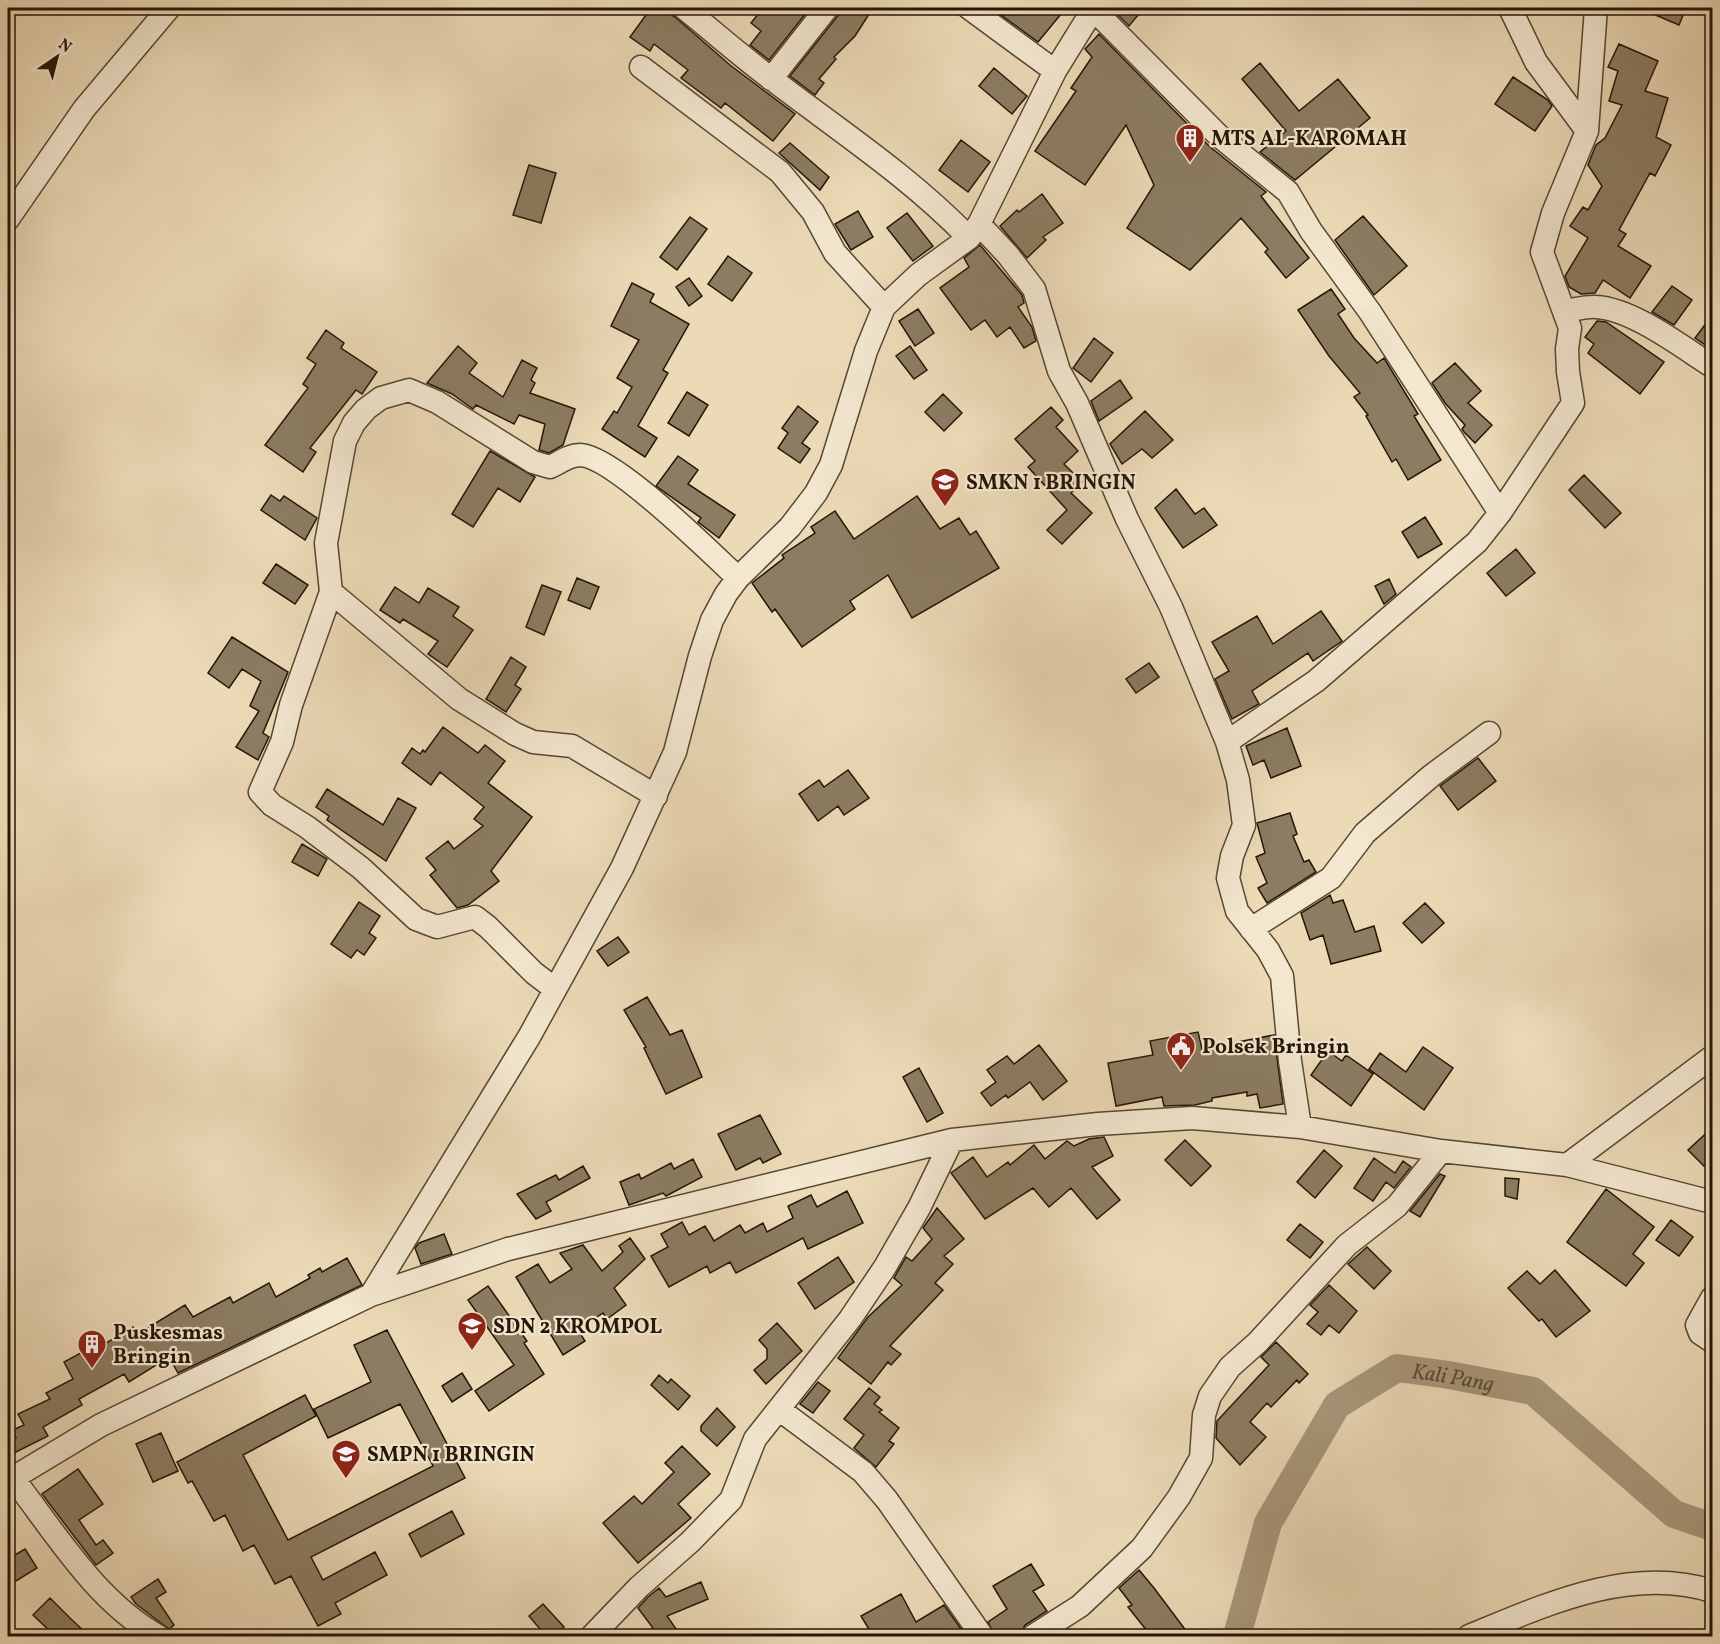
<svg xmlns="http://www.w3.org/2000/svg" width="1720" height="1644" viewBox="0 0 1720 1644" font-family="Vollkorn,serif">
<rect width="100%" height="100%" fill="#ecdab7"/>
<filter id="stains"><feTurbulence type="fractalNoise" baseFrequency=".00333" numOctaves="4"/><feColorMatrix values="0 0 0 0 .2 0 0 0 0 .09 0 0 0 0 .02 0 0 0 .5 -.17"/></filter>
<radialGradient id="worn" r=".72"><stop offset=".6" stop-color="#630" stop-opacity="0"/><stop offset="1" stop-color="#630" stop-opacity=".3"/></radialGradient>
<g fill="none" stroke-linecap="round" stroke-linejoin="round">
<path stroke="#a8977b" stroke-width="28" id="s1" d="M1237,1636l31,-113 69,-118 60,-37 52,7 84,16 141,123 38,13"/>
</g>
<path fill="#8c7c62" stroke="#241606" stroke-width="1.5" d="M651,8h10l14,9 55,48 65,49 -22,27 -48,-38 -4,5 -40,-30 7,-8 -34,-26 -4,7 -20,-14z
M763,8h47l-41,52 -19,-15 11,-14 -10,-8z
M844,8h29l-18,28 -21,21 2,2 -17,20 5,4 -9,12 -25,-19z
M1007,8h59l-28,34 -37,-27z
M1111,8h33l-15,18z
M1639,8h47l-7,17z
M1099,34l110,112 57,46 -5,4 48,62 -23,20 -21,-26 3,-3 -27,-31 -51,52 -63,-42 27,-43 -28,-60 -41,60 -50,-34 41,-60 -5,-3 21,-31 -7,-8z
M1619,44l39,17 -13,30 23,7 -12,39 15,8 -16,31 -5,-3 -31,57 7,4 -8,12 33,20 -21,32 -27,-18 -8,13 -14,1 -12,-7 -4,-11 23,-38 -18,-12 13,-19 5,3 14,-24 -14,-21 8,-20 9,-7 17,-33 -13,-4 9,-30 -10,-4z
M1260,63l39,48 39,-32 32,39 -75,62 -35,-28 26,-21 -44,-52z
M994,68l33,28 -15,18 -33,-28z
M1513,77l35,23 4,6 -17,25 -40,-27z
M961,140l29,22 -22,30 -29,-22z
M790,143l39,34 -9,13 -41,-37z
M529,165l27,8 -15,50 -28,-8z
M1042,194l21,29 -20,14 3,3 -19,18 -27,-32 17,-16 2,2z
M858,211l15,26 -22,13 -16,-26z
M907,213l26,33 -20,15 -26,-33z
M1363,216l44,50 -33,29 -39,-55z
M690,217l17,12 -30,41 -17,-13z
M980,245l42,50 2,8 -6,4 14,20 4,14 -12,7 -14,-21 -13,10 -12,-17 -14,10 -31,-42 29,-21 -5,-9z
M728,256l24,17 -20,28 -24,-17z
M689,278l13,18 -13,10 -13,-19z
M632,283l22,11 -4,8 39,22 -26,46 5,3 -30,53 19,12 -12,19 -43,-28 12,-18 3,2 15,-26 -15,-9 22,-38 -28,-14z
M1672,286l20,14 -18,25 -22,-13z
M1331,289l14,20 -7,5 16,24 23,25 7,-5 34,56 -4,2 27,44 -33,20 -12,-21 -4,3 -26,-46 2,-1 -14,-18 6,-4 -31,-37 -31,-46z
M918,309l16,24 -19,13 -16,-25z
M1713,314v36l-18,-12z
M1597,321l9,1 58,40 -24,32 -52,-41 6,-9 -9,-7z
M326,330l18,13 -3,5 36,24 -15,22 -6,-4 -46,58 6,4 -13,20 -38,-27 43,-57 -5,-4 13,-20 -9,-6z
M1094,338l19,15 -22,29 -18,-14z
M458,346l19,17 -8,10 34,24 19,-37 15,8 -6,12 4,3 -5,10 45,16 -12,36 -14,8 -10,-3 6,-26 -26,-9 -5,9 -38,-19 -3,4 -21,-15 -25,-11z
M910,346l17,24 -13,9 -18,-23z
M1455,363l26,28 -13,12 24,22 -17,18 -11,-11 -2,-3 3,-4 -20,-22 -13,-20z
M1120,380l12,18 -33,23 -8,-20z
M687,392l21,13 -19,31 -21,-13z
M943,394l19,19 -18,18 -19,-19z
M798,406l20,16 -16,21 8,6 -10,14 -22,-15 10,-15 -6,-5z
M1051,407l12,13 -7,7 22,24 -14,13 18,18 -11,11 21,20 -30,31 -15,-14 20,-20 -39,-43 7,-6 -20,-22z
M1145,411l28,29 -21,18 -10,-9 -20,15 -12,-20z
M490,451l45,26 -15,25 -22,-14 -25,39 -21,-13z
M678,456l20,14 -10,14 47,31 -16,23 -21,-16 3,-4 -45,-32z
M1584,475l37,38 -16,15 -36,-38z
M1176,489l19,25 9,-6 13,17 -34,23 -28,-40z
M271,495l9,6 4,-5 33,22 -12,22 -44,-30z
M917,496l23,33 19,-11 11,17 6,-4 23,37 -87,50 -24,-43 -38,26 5,8 -53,38 -27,-38 -3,3 -20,-29 32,-25 -2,-3 33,-22 -4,-6 24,-16 19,28z
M1425,517l17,27 -24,14 -16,-26z
M1516,549l19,24 -29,23 -19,-23z
M276,564l32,21 -13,19 -32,-21z
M577,578l22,9 -9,22 -22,-9z
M1389,579l7,15 -12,10 -9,-18z
M542,585l19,7 -17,43 -18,-8z
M395,587l24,16 9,-15 31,19 -6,9 20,14 -26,37 -19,-13 10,-13 -35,-22 -3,4 -20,-13z
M1321,611l21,30 -29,20 -5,-8 -56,38 7,13 -27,15 -17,-40 14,-8 -17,-29 45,-26 16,28z
M232,637l56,35 -25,61 6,4 -11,23 -22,-13 23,-36 -9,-5 11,-25 -19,-12 -13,19 -21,-15z
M511,657l15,10 -11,18 6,4 -15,23 -20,-13z
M1149,663l10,14 -23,16 -10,-14z
M443,727l35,26 7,-8 20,16 -17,22 44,34 -41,54 8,10 -31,24 -11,3 -27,-33 6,-5 -10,-12 22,-17 6,8 29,-23 -9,-7 10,-12 -44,-35 -9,13 -29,-22 10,-15 8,6 3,-4 2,2z
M1287,728l14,38 -30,12 -7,-18 -11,5 -7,-19z
M1478,758l18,23 -38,29 -18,-24z
M848,770l21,28 -25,17 -6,-9 -20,15 -19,-27 20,-14 5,7z
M327,789l56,36 15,-27 18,10 -30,53 -59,-41 2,-4 -13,-9z
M1290,813l7,21 -4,2 11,26 5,-2 7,12 -49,31 -9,-15 9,-5 -11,-26 9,-4 -8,-30z
M302,844l25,15 -9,17 -26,-14z
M1330,895l3,8 10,-3 12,32 19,-6 7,25 -50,13 -8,-29 -13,5 -9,-27z
M359,902l21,14 -11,17 7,5 -12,17 -7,-5 -6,8 -20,-14z
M1425,903l19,20 -22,20 -19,-20z
M618,937l11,15 -21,14 -11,-15z
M647,997l23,38 12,-5 20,47 -36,17 -22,-46 2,-1 -22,-37z
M1198,1032l4,17 72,-14 9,69 -23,4 -3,-14 -10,2v-4l-35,6v3l-17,4 -31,1 -2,-9 -46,9 -8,-43 45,-8 -3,-14z
M1039,1045l28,36 -24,19 -13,-18 -22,16 -2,-3 -15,11 -10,-13 15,-11 -9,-12 20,-14 7,8z
M1423,1047l30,21 -29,42 -55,-41 11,-16 26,19z
M1328,1051l14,10 4,-6 27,19 -22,32 -40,-31z
M919,1068l24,45 -16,9 -24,-45z
M760,1115l21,39 -18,9 -3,-5 -24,12 -18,-36z
M1713,1127v31l-9,8 -16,-16z
M1104,1137l9,19 -21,11 28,33 -23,19 -26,-31 -22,19 -16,-19 -48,31 -34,-46 22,-16 14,20 21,-15 2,3 24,-20 11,14 22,-18 7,5 15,-7z
M1185,1140l26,26 -20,20 -26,-26z
M1324,1150l18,16 -27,32 -18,-16z
M1374,1158l21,15 8,-12 8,6 -17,21 -8,-6 -13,19 -19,-13z
M693,1159l9,18 -36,19 -3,-3 -34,12 -9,-23 19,-8 2,5 30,-16 3,6z
M583,1166l7,12 -44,24 5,9 -15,8 -19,-25 39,-19 3,5z
M1440,1174l5,2 -25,41 -10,-6z
M1505,1178l14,1 -2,20 -12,-3z
M1606,1189l48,38 -21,27 11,9 -18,23 -59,-44z
M847,1191l16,32 -55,26 -5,-11 -67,35 -6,-11 -20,11 -3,-7 -38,21 -18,-31 17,-9 -7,-13 21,-12 7,13 16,-9 9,15 26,-16 5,8 18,-10 4,9 26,-14 -5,-12 23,-11 6,12z
M937,1208l27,31 -20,17 9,8 -18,19 8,7 -53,56 11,8 -10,11 -3,-3 -17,22 -33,-26 30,-41 34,-32 -8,-7 12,-21 6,4 20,-22 -9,-11z
M1671,1220l22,17 -14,19 -23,-16z
M1300,1224l23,18 -13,16 -23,-18z
M444,1234l8,20 -31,10 -6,-16 4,-5z
M630,1238l15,21 -31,29 12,17 -19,14 -4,-6 -25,17 7,11 -22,14 -47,-78 22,-13 12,19 22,-14 -12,-16 23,-8 19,26 21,-19 -4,-6z
M1367,1247l24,24 -17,18 -26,-25z
M838,1257l16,25 -39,27 -17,-26z
M347,1258l15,27 -184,88 -9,-16 -40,25 -5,-8 -45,25 3,6 -39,22 5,9 -40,20v-14l8,-4 -3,-8 11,-5 -6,-11 32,-15 -4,-6 27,-14 -9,-17 37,-20 2,3 30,-18 5,7 47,-29 8,12 37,-20 3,6 36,-20 7,14 34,-19 -2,-3 12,-7 2,4z
M1555,1270l35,41 -34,26 -14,-18 -3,2 -31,-33 19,-17 13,13z
M1329,1285l28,26 -18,22 -10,-8 -8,10 -14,-11 11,-12 -8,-7z
M488,1286l39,55 -3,2 20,31 -55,37 -14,-20 39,-26 -46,-65z
M777,1323l25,28 -36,33 -12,-14 13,-11v-10l-8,-9z
M387,1330l78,148 -154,79 12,23 52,-28 12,23 -52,28 6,11 -23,12 -27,-50 -16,8 -21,-39 -11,6 -18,-36 -11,6 -22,-40 -4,2 -11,-21 128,-67 11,21 -73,39 45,85 145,-74 -33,-62 -72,34 -14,-29 57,-27 -17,-37z
M1276,1342l32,32 -9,9 -2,-3 -26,27 -4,-4 -17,19 16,15 -26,28 -24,-27 1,-17 52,-56 -8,-8z
M462,1373l10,16 -20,13 -10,-16z
M659,1375l9,8 3,-4 19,17 -12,14 -27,-25z
M818,1382l12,9 -17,22 -13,-9z
M869,1388l11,9 -6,7 8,6 -3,2 20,16 -10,13 5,3 -18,23 -22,-19 10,-13 -20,-16z
M717,1408l18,19 -18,19 -16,-15v-5z
M161,1433l17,38 -25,11 -17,-38z
M682,1446l28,28 -32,30 13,14 -53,45 -35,-40 31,-27 8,8 32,-32 -9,-9z
M78,1469l25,35 -24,16 17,25 7,-5 10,13 -17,12 -54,-71z
M452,1511l12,23 -43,23 -12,-23z
M25,1549l12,19 -29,18v-27z
M1031,1564l13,21 -11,6 14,20 -22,14 -5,11h-25l-7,-14 19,-13 -14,-23z
M1139,1570l15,18 36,48h-39l-23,-29 4,-2 -13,-17z
M158,1579l8,13 -10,6 18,27 -5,4 -33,-25 -5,-7z
M701,1582l7,17 -41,17 14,20h-41l13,-8 -15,-20 10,-11 11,-9 7,9z
M901,1594l15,28 28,-17 22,31h-93l-12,-20z
M50,1598l20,20 19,18h-34l-22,-21z
M543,1604l21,23 -11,9h-7l-17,-20z"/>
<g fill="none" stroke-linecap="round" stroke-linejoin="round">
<g stroke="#564732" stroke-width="25">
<path id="minor" d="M684,8c30,24 58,49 89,72 67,51 137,97 196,158
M969,8l86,63
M1510,8l26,54 51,69
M1093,9l126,127 69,56 23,39 59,81 130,201
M641,67l139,105 33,40 22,41 49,54
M771,79l56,-71
M8,219l76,-110 85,-101
M979,224l29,31 26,34 25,82 18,32 50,116 44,88 56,135 11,38 6,45 -12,31 -4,22 9,33 31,39 14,26 8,85 10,66
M1564,311c10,-1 22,-5 32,-4 37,2 86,40 116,59
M331,592l128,107 56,35 18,8 39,4 84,50
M1227,742l89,-61 161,-139 23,-29 73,-110 -5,-31 -1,-23 3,-21 -28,-76 11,-39 34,-82 9,-123
M1251,929l80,-51 34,-45 66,-57 58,-43
M555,989l-21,-16 -46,-46 -13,-10 -38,10 -21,-8 -55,-51 -54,-41 -35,-22 -12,-13 22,-50 9,-37 40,-113 -5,-49 19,-102 9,-18 12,-14 15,-11 28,-8 28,12 96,60 17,5c9,-4 19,-12 30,-12 34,1 131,98 158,123
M1567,1165l145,-108
M371,1295l158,-258 93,-169 53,-116 25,-96 12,-36 14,-26 12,-16 52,-51 26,-34 15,-28 35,-114 18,-44 34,-32 51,-37 10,-14 76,-153 39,-63
M1712,1298l-15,27 3,8 12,8
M780,1410l83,62 24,28 95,136
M13,1478c43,56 83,123 145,158
M8,1481l93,-56 270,-130 137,-46 444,-109 146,-16 94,-6 108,9 141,24 126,14 145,37
M592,1636l47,-49 51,-45 41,-42 24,-61 95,-120 35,-52 34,-59 33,-68
M1033,1636l47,-30 62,-58 37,-51 22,-39 3,-43 6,-19 20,-29 28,-25 89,-97 50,-39 44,-55
M1469,1636c76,-31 161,-71 243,-45"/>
</g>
<use href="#minor" stroke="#f3e7d0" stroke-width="22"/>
</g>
<defs>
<g id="building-pin" transform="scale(1.5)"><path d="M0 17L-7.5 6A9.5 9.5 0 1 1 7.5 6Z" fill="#8f2418" stroke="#f3e7d0"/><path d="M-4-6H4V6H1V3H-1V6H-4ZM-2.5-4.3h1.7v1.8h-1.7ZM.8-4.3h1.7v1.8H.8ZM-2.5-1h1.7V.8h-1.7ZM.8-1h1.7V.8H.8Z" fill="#fff"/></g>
<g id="school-pin" transform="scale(1.5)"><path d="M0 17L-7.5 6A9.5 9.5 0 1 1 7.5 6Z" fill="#8f2418" stroke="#f3e7d0"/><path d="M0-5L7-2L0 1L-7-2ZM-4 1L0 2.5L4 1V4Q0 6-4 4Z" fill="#fff"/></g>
<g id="civic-pin" transform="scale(1.5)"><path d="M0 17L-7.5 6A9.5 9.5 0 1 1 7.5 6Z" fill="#8f2418" stroke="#f3e7d0"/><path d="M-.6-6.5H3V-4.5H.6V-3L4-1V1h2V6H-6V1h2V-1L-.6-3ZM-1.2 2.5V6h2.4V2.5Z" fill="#fff"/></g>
</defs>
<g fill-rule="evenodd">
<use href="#building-pin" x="1190" y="138"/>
<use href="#school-pin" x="945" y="482"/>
<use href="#civic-pin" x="1181" y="1046"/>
<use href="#school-pin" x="472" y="1326"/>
<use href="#building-pin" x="92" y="1344"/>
<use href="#school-pin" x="346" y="1454"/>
</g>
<g text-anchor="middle" stroke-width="4.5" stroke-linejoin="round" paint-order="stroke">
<g font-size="21" font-weight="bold" fill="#241606" stroke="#f3e7d0" text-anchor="start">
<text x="1211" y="145">MTS AL-KAROMAH</text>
<text x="966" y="489">SMKN 1 BRINGIN</text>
<text x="1202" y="1053">Polsek Bringin</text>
<text x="493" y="1333">SDN 2 KROMPOL</text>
<text x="113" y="1339">Puskesmas<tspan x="113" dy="24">Bringin</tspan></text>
<text x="367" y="1461">SMPN 1 BRINGIN</text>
</g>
<g font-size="22" font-style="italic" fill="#594a35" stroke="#f3e7d0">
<text dy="8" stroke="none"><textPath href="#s1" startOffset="381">Kali Pang</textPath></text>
</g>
</g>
<rect width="1720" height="1644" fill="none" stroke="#ecdab7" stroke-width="30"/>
<rect x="9" y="9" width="1702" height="1626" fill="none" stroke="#241606" stroke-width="3"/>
<rect x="15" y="15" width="1690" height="1614" fill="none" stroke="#241606" stroke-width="1.5"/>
<g transform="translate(57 57) rotate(35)" stroke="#f3e7d0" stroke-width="4.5" paint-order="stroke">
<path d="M0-4.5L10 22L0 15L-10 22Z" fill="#241606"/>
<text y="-9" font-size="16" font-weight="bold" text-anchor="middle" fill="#241606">N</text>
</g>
<rect width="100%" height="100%" filter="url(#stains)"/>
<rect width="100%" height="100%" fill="url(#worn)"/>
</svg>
